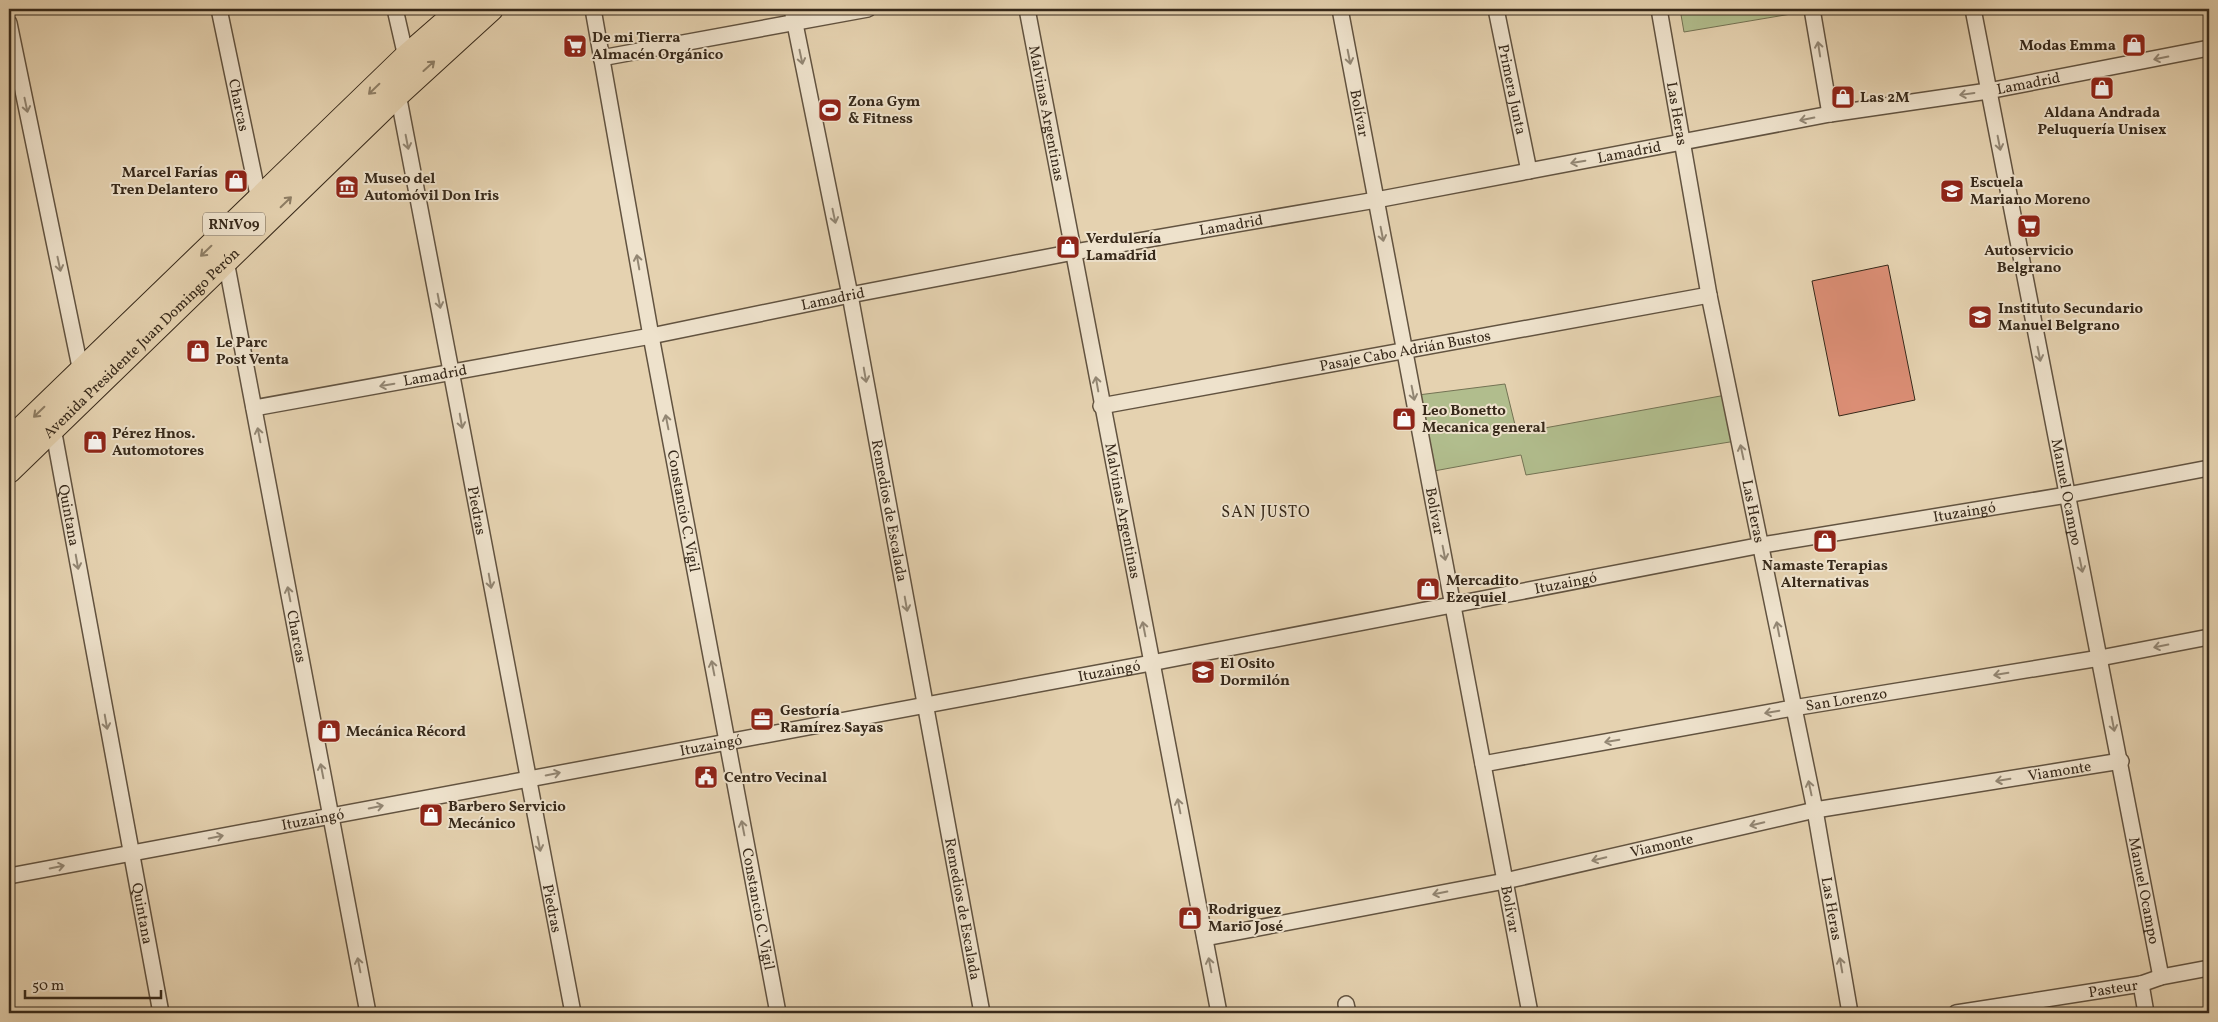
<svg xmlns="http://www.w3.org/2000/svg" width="2218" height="1022" viewBox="0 0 2218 1022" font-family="Vollkorn,serif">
<rect width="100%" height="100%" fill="#e5d2b0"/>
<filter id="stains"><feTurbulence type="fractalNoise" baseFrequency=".004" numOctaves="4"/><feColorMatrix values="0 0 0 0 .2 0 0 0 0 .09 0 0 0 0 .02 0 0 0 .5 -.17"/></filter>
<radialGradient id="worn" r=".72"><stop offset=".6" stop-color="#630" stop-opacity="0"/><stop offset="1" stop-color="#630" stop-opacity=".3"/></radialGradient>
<path fill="#b1bd8d" stroke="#747354" d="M1680,9h116l1,4 -113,19z
M1505,384l12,49 209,-38 10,46 -210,34 -5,-20 -87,16 -16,-76z"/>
<path fill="#db8e75" stroke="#37291a" d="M1888,265l27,135 -76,16 -27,-135z"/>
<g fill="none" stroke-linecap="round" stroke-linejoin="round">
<g stroke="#625340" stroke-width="18">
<g id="street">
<path id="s1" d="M219,9l40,191"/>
<path d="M395,9l11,48 -1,7"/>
<path id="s2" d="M593,9l58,327 127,677"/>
<path id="s3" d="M792,9l58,286 132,718"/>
<path id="s4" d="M1027,9l192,1004"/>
<path id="s5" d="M1340,9l190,1004"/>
<path id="s6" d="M1496,9l33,162"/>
<path id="s7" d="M1659,9l50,286 106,515 35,203"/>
<path d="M1812,9l18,105"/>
<path id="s8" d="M1973,9l188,968"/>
<path d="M9,23l72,349 -2,4"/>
<path d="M601,58l267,-49"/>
<path id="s9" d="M399,89l-1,5c60,306 114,613 175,919"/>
<path id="s10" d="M226,261l142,752"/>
<path id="s11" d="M1101,406l608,-111"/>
<path id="s12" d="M254,408l397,-72 199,-41 224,-43 302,-52 454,-86 158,-23 221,-43"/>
<path id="s13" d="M55,423l-2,5 108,585"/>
<path id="s14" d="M1483,764l310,-56 307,-50 109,-21"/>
<path id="s15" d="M9,876l1142,-213 611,-118 305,-50 142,-27"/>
<path id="s16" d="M1205,938l300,-57 310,-71 306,-49"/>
<path d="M2141,984l5,29"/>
<path d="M1346,1004l2,9"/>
<path id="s17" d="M1956,1013l185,-29 20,-7 48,-9"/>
</g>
</g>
<g stroke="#37291a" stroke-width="26">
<g id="primary">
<path d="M9,441l397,-384 55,-48"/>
<path id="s18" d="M9,471l389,-377 93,-85"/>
</g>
</g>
<use href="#street" stroke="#eee2cc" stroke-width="15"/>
<use href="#primary" stroke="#e5d2b0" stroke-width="24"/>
</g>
<defs><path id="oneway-shaft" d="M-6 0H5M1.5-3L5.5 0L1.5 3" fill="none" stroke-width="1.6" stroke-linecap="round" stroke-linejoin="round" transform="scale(1.25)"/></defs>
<g stroke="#928673">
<use href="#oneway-shaft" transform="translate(1819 49) rotate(-99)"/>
<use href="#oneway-shaft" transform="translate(801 57) rotate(78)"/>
<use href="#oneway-shaft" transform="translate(1349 57) rotate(79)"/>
<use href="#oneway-shaft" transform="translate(2161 58) rotate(169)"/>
<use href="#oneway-shaft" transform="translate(1967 94) rotate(172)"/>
<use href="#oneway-shaft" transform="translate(26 105) rotate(78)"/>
<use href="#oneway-shaft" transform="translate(1807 119) rotate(169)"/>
<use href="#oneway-shaft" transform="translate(407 142) rotate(79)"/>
<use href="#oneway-shaft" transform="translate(1999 143) rotate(79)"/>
<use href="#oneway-shaft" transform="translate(1578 162) rotate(170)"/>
<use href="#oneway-shaft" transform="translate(834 216) rotate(78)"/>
<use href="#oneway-shaft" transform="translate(1382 234) rotate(79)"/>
<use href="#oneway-shaft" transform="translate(638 262) rotate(-100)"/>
<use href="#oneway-shaft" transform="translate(59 264) rotate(78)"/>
<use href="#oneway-shaft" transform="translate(439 301) rotate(79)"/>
<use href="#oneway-shaft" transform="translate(2039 354) rotate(79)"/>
<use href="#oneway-shaft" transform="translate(865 375) rotate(80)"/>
<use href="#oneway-shaft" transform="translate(1097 384) rotate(-100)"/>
<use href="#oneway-shaft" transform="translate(387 385) rotate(170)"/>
<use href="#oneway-shaft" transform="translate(1413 393) rotate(79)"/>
<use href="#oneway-shaft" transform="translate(461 421) rotate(80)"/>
<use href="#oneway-shaft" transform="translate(667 422) rotate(-101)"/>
<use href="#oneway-shaft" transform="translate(259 435) rotate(-101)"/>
<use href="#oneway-shaft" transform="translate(1742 452) rotate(-102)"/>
<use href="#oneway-shaft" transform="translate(1444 553) rotate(79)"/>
<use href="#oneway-shaft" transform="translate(77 562) rotate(80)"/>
<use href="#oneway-shaft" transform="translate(2081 565) rotate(78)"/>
<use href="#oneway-shaft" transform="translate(490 581) rotate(80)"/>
<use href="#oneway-shaft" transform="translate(289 594) rotate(-101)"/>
<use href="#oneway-shaft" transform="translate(906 604) rotate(80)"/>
<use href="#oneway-shaft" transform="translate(1144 629) rotate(-101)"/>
<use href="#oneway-shaft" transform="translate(1778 629) rotate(-101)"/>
<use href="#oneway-shaft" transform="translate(2161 646) rotate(169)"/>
<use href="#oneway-shaft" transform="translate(713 668) rotate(-101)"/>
<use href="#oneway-shaft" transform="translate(2001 674) rotate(171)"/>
<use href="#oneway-shaft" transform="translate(1772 712) rotate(170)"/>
<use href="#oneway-shaft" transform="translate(106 722) rotate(80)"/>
<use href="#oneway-shaft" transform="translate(2113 724) rotate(79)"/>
<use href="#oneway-shaft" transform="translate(1612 741) rotate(170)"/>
<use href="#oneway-shaft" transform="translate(322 771) rotate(-101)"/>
<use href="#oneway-shaft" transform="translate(553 774) rotate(-11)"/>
<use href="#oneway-shaft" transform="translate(2003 780) rotate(171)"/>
<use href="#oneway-shaft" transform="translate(1810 788) rotate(-102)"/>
<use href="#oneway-shaft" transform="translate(1179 806) rotate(-101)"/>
<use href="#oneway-shaft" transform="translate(376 807) rotate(-11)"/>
<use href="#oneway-shaft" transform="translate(1757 824) rotate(167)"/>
<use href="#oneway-shaft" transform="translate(743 828) rotate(-101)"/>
<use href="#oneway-shaft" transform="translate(216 837) rotate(-11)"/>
<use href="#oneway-shaft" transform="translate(539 844) rotate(79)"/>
<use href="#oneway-shaft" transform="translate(1599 859) rotate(167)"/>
<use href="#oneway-shaft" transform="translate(57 867) rotate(-11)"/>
<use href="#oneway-shaft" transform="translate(1440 893) rotate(169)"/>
<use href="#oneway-shaft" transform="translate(359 965) rotate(-101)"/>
<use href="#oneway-shaft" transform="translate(1210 965) rotate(-101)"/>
<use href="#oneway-shaft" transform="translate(1841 965) rotate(-100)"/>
</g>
<g stroke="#8e7e65">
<use href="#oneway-shaft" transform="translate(429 66) rotate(-42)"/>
<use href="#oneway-shaft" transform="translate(374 89) rotate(136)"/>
<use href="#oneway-shaft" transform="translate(286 202) rotate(-44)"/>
<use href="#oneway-shaft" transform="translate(206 251) rotate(136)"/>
<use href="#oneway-shaft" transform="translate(39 412) rotate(136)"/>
</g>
<defs>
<g id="shop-square" transform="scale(1.25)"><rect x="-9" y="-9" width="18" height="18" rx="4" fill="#8f2418" stroke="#eee2cc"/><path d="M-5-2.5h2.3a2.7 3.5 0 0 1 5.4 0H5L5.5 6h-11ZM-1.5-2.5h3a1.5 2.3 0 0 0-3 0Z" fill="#fff"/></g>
<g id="supermarket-square" transform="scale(1.25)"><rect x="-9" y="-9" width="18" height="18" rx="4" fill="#8f2418" stroke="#eee2cc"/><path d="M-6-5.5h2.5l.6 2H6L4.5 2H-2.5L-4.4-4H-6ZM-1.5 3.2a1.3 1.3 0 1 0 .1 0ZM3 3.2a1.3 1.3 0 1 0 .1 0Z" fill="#fff"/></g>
<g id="stadium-square" transform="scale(1.25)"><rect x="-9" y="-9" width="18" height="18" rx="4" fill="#8f2418" stroke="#eee2cc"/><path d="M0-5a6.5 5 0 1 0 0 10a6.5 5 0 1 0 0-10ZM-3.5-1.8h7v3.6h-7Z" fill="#fff"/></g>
<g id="museum-square" transform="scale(1.25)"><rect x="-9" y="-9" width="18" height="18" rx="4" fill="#8f2418" stroke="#eee2cc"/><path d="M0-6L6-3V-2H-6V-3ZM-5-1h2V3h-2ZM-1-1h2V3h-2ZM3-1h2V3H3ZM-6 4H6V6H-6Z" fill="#fff"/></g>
<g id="school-square" transform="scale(1.25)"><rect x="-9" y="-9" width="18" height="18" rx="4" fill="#8f2418" stroke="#eee2cc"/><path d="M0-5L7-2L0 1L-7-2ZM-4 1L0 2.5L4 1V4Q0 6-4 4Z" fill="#fff"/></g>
<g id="office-square" transform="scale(1.25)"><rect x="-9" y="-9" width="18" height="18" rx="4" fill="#8f2418" stroke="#eee2cc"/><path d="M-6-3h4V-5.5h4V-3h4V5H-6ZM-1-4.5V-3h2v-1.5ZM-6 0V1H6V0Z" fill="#fff"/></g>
<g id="civic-square" transform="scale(1.25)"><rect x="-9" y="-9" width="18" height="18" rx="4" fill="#8f2418" stroke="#eee2cc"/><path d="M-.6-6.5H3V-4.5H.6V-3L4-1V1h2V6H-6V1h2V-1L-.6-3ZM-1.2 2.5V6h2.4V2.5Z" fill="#fff"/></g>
</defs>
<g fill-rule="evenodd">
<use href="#shop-square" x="2134" y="45"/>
<use href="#supermarket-square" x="575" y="46"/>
<use href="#shop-square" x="2102" y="88"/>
<use href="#shop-square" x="1843" y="97"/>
<use href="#stadium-square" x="830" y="110"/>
<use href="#shop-square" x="236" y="181"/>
<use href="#museum-square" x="347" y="187"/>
<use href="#school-square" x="1952" y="191"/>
<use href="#supermarket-square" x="2029" y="226"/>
<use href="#shop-square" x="1068" y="247"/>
<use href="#school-square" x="1980" y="317"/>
<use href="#shop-square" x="198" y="351"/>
<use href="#shop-square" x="1404" y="419"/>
<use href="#shop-square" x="95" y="442"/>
<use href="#shop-square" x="1825" y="541"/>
<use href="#shop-square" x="1428" y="589"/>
<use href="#school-square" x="1203" y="672"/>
<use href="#office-square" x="762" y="719"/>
<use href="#shop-square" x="329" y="731"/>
<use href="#civic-square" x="706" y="777"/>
<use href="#shop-square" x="431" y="815"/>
<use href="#shop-square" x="1190" y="918"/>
</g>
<g text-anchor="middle" stroke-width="4" stroke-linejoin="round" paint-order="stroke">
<rect fill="#eee2cc" stroke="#6e604f" stroke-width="1" x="203" y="212.5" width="62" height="23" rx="4"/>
<g font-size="14" font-weight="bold" fill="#37291a">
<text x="234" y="229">RN1V09</text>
</g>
<g font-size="15" font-weight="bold" fill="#37291a" stroke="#eee2cc" text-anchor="start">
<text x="592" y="42">De mi Tierra<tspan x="592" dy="17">Almacén Orgánico</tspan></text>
<text x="2116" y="50" text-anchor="end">Modas Emma</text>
<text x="1860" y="102">Las 2M</text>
<text x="848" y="106">Zona Gym<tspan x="848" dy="17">&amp; Fitness</tspan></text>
<text x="2102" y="117" text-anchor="middle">Aldana Andrada<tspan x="2102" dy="17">Peluquería Unisex</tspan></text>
<text x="218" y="177" text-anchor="end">Marcel Farías<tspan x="218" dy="17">Tren Delantero</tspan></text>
<text x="364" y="183">Museo del<tspan x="364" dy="17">Automóvil Don Iris</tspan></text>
<text x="1970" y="187">Escuela<tspan x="1970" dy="17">Mariano Moreno</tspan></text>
<text x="1086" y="243">Verdulería<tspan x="1086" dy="17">Lamadrid</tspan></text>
<text x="2029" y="255" text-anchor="middle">Autoservicio<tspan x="2029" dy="17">Belgrano</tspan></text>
<text x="1998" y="313">Instituto Secundario<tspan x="1998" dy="17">Manuel Belgrano</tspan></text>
<text x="216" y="347">Le Parc<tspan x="216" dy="17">Post Venta</tspan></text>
<text x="1422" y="415">Leo Bonetto<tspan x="1422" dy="17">Mecanica general</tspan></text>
<text x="112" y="438">Pérez Hnos.<tspan x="112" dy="17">Automotores</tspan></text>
<text x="1825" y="570" text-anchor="middle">Namaste Terapias<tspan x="1825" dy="17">Alternativas</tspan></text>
<text x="1446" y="585">Mercadito<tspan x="1446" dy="17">Ezequiel</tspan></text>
<text x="1220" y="668">El Osito<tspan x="1220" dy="17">Dormilón</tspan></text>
<text x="780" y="715">Gestoría<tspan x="780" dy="17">Ramírez Sayas</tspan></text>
<text x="346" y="736">Mecánica Récord</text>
<text x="724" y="782">Centro Vecinal</text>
<text x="448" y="811">Barbero Servicio<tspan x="448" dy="17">Mecánico</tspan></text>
<text x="1208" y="914">Rodriguez<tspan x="1208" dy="17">Mario José</tspan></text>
</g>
<g font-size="15" fill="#37291a" stroke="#eee2cc">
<text dy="5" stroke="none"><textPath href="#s12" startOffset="1804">Lamadrid</textPath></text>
<text dy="5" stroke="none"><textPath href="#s6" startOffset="82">Primera Junta</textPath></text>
<text dy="5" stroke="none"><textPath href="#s1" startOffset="98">Charcas</textPath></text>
<text dy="5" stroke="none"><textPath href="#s4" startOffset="106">Malvinas Argentinas</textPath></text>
<text dy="5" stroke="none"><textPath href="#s5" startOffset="106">Bolívar</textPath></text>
<text dy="5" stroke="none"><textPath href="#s7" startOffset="106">Las Heras</textPath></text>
<text dy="5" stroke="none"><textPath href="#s12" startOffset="1399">Lamadrid</textPath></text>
<text dy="5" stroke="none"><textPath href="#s12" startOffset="994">Lamadrid</textPath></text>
<text dy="5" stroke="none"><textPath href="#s12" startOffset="589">Lamadrid</textPath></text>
<text dy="5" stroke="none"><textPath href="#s18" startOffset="184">Avenida Presidente Juan Domingo Perón</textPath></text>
<text dy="5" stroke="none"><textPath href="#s11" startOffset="309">Pasaje Cabo Adrián Bustos</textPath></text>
<text dy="5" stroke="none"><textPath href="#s12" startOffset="184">Lamadrid</textPath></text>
<text dy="5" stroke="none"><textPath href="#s8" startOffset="492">Manuel Ocampo</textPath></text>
<text dy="5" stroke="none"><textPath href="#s9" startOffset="429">Piedras</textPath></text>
<text dy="5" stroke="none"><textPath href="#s2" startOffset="510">Constancio C. Vigil</textPath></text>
<text dy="5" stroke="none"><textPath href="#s3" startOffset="511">Remedios de Escalada</textPath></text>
<text dy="5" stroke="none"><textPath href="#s4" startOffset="511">Malvinas Argentinas</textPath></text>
<text dy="5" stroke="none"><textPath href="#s5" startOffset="511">Bolívar</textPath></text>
<text dy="5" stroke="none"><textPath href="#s7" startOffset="511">Las Heras</textPath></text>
<text dy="5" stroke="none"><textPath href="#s15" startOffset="1989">Ituzaingó</textPath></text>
<text dy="5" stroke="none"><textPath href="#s13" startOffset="94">Quintana</textPath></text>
<text dy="5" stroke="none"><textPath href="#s15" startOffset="1584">Ituzaingó</textPath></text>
<text dy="5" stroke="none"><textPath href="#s10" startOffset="382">Charcas</textPath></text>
<text dy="5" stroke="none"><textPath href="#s15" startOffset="1119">Ituzaingó</textPath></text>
<text dy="5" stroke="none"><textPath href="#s14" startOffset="369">San Lorenzo</textPath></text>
<text dy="5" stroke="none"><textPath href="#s15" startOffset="714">Ituzaingó</textPath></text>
<text dy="5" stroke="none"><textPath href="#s16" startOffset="871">Viamonte</textPath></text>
<text dy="5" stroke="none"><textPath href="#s15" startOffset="309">Ituzaingó</textPath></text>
<text dy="5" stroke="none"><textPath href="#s16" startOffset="466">Viamonte</textPath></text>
<text dy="5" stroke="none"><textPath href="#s8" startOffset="898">Manuel Ocampo</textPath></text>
<text dy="5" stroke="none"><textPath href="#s7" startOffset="916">Las Heras</textPath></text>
<text dy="5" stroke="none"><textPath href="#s9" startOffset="834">Piedras</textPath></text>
<text dy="5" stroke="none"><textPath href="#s2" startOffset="915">Constancio C. Vigil</textPath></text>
<text dy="5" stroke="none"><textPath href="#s3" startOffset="916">Remedios de Escalada</textPath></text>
<text dy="5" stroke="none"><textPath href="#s5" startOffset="916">Bolívar</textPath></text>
<text dy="5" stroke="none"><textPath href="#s13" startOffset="499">Quintana</textPath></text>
<text dy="5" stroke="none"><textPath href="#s17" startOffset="159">Pasteur</textPath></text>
</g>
<g font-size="16" letter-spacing="1" fill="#37291a" stroke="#eee2cc">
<text x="1266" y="517">SAN JUSTO</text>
</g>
</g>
<rect width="2218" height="1022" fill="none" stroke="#e5d2b0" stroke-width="30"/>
<rect x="10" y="10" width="2198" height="1002" fill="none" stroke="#37291a" stroke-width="2.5"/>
<rect x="15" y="15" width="2188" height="992" fill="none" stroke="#37291a"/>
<path d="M25 990v8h136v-8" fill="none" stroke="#37291a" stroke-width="2.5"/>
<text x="32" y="990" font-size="15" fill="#37291a" stroke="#eee2cc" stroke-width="4" paint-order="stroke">50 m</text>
<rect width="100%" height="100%" filter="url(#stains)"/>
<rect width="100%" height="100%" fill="url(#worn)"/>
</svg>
